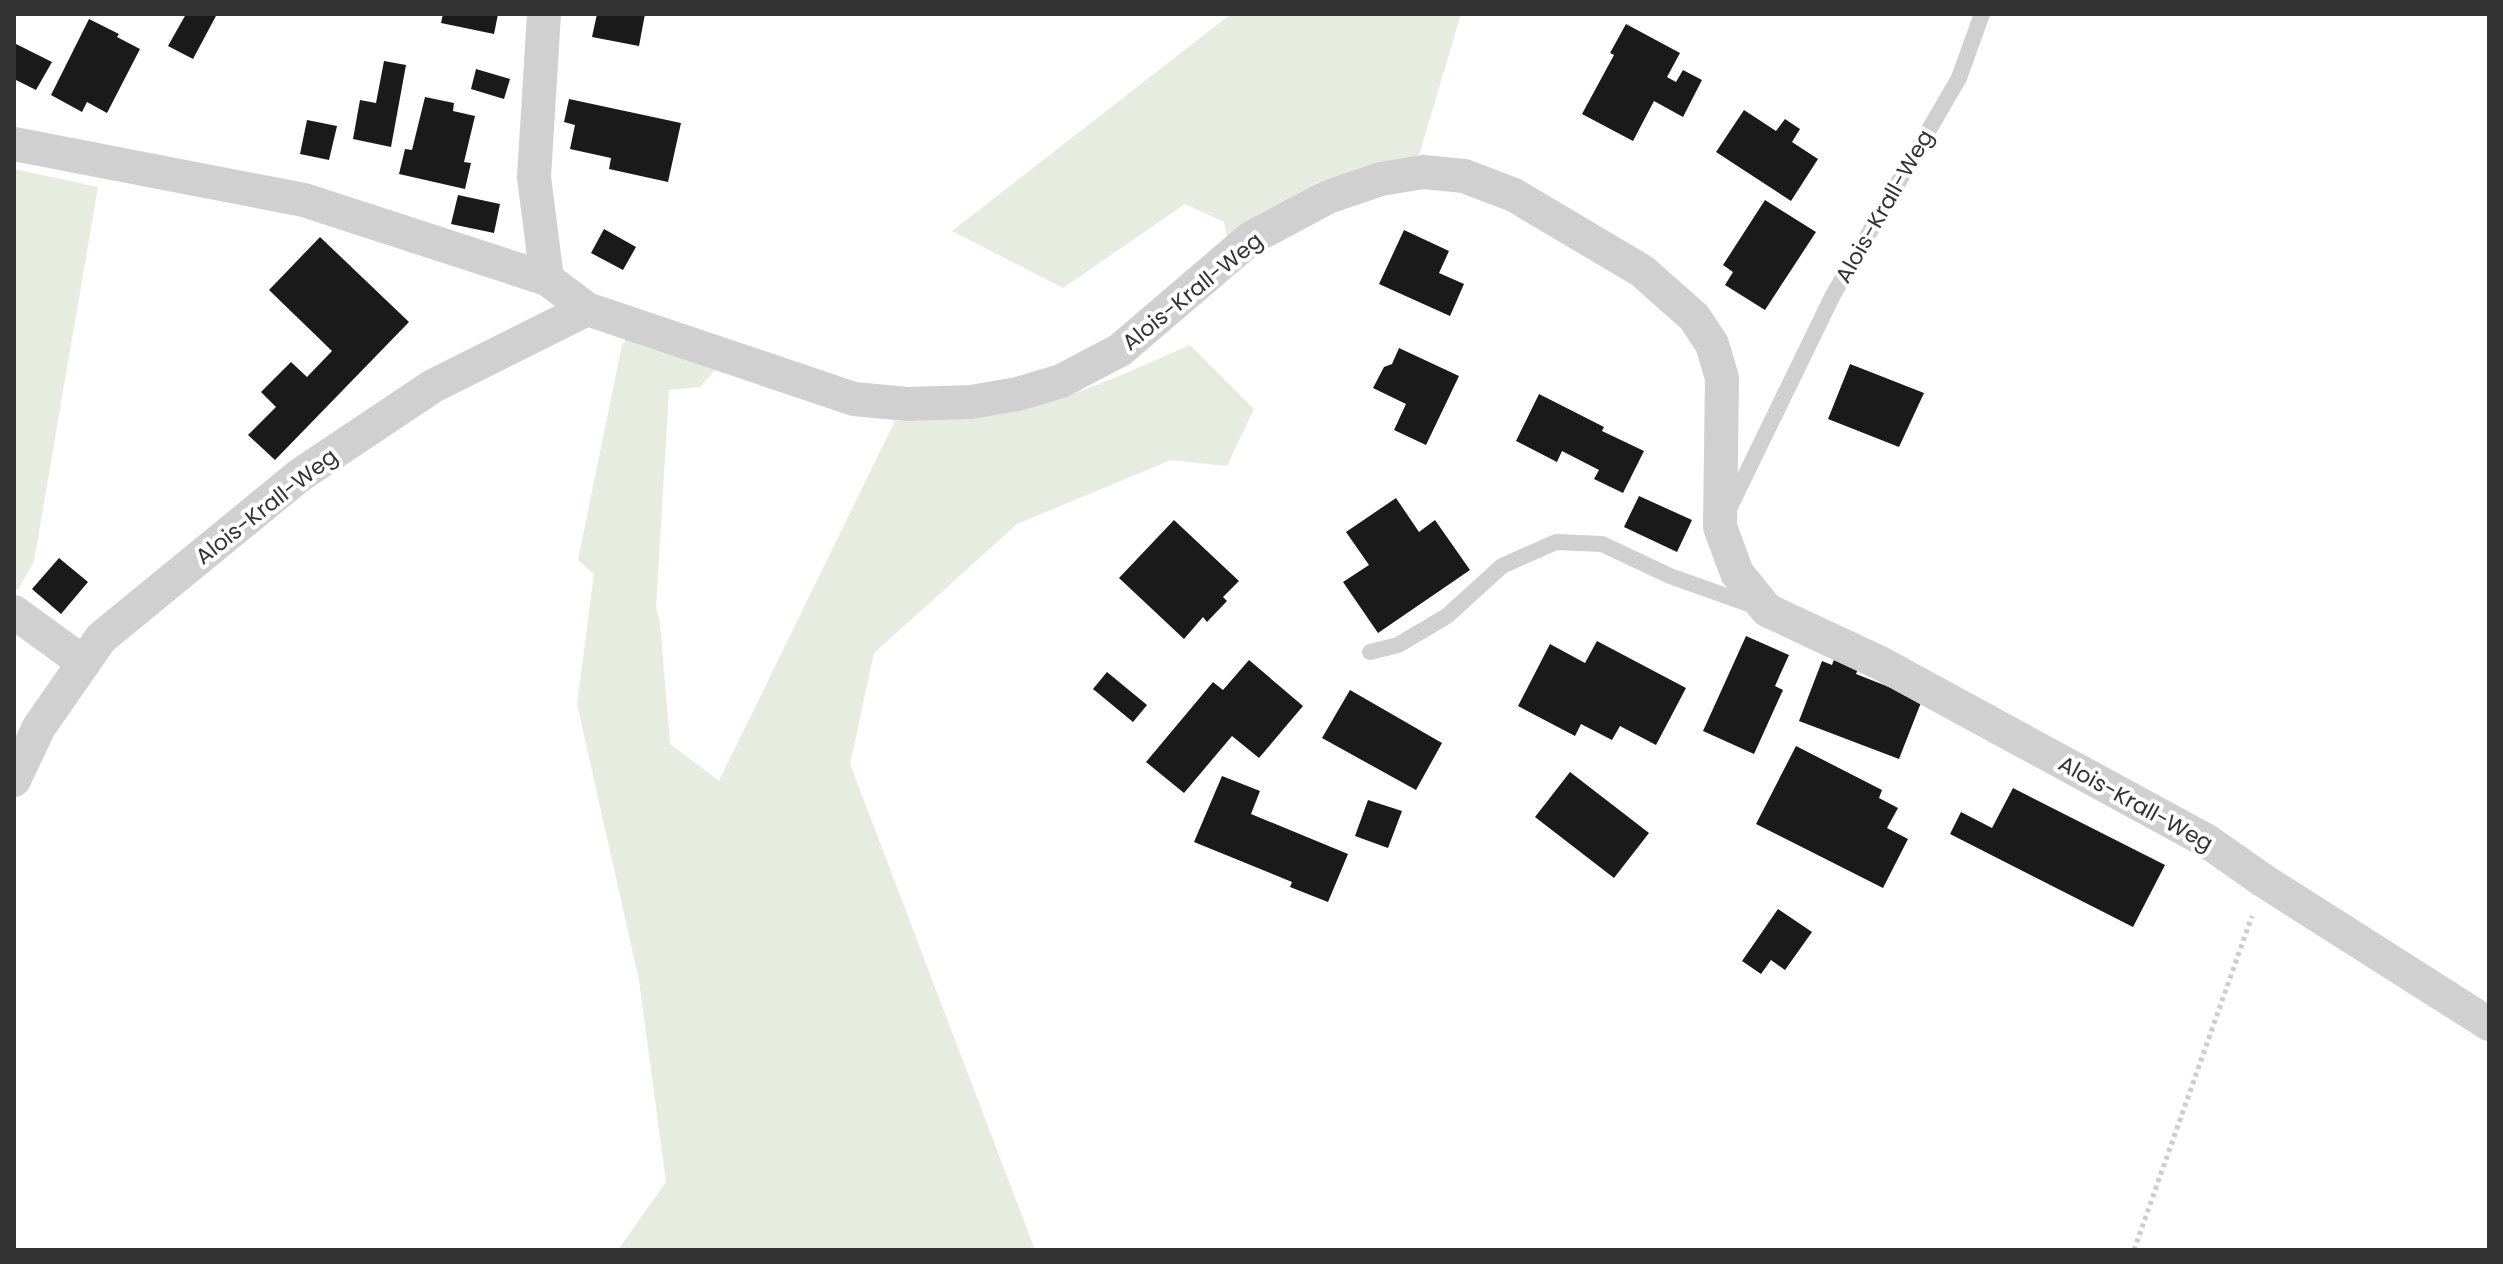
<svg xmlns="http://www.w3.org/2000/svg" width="2503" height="1264" viewBox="0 0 2503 1264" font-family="Poppins,sans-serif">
<rect width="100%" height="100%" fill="#fff"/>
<path fill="#e6ecdf" d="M1231,14h230l-42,141 -101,27 -90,61 -4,-21 -39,-18 -122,84 -111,-57z
M14,169l84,18 -64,374 -16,29 -4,-2z
M629,335l86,35 -15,17 -31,3 -13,217 4,16 10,121 49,37 176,-360c39,-1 79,-1 117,-9 62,-14 120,-42 178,-67l64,64 -27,57 -56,-6 -154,64 -143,129 -24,111 185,486h-417l48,-68 -27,-202 -62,-276 17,-130 -16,-14 44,-215z"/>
<path fill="#1a1a1a" d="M186,14h31l-24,45 -25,-13z
M443,14h55l-4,20 -53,-11z
M597,14h48l-6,32 -47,-9z
M89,19l30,15 -2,3 23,12 -33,64 -20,-11 -5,10 -31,-17z
M1626,24l54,29 -13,24 9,5 7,-12 19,10 -19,37 -29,-16 -21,40 -51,-27 32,-59 -4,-2z
M14,43l38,19 -16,28 -22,-11z
M384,61l22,4 -15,82 -38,-8 7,-39 16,3z
M476,69l34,10 -6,20 -33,-10z
M425,97l29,6 -1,8 22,5 -11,46 7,1 -6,26 -66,-15 6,-25 7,1z
M569,99l112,24 -13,59 -59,-13 2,-11 -41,-9 5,-24 -11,-3z
M1744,110l32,21 9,-12 15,10 -8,13 26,17 -27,42 -75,-49z
M307,120l30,6 -8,34 -29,-6z
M458,195l42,9 -6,29 -43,-9z
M1765,200l51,32 -51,78 -40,-25 8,-13 -10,-7z
M604,229l32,18 -13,23 -32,-17z
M1404,230l45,21 -10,22 25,11 -14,32 -71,-32z
M320,237l89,85 -134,138 -27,-25 28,-28 -15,-15 30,-30 16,15 25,-26 -63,-61z
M1399,348l60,28 -33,69 -32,-15 12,-26 -33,-16 11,-21 8,-3z
M1850,364l74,29 -25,54 -71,-28z
M1539,394l65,33 -2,4 42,20 -21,42 -29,-14 5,-9 -37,-19 -5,11 -41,-21z
M1639,496l53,24 -15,32 -53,-25z
M1396,498l23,34 16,-12 35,50 -92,63 -35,-51 26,-17 -23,-33z
M1174,520l65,61 -16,16 4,4 -20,21 -4,-5 -19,22 -65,-61z
M59,558l29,24 -27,32 -29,-25z
M1746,636l43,19 -14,31 8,4 -29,64 -51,-23z
M1597,641l89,47 -30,57 -36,-19 -8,14 -31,-16 -6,12 -57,-30 32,-62 35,19z
M1835,657l24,10 -3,7 66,26 -23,59 -100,-38 23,-60 10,4z
M1249,660l54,46 -44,52 -27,-22 -48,57 -38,-31 67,-80 10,8z
M1107,672l40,33 -14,17 -40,-33z
M1350,690l92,53 -26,47 -94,-52z
M1796,746l86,44 -3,8 19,10 -11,20 21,11 -25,49 -127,-64z
M1570,772l79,61 -35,45 -79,-61z
M1222,776l38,15 -9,23 97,40 -20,48 -38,-15 2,-5 -98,-40z
M2013,788l152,77 -32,62 -183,-93 11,-22 31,16z
M1368,800l34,11 -14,37 -33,-12z
M1778,909l34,23 -27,38 -14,-10 -10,14 -19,-13z"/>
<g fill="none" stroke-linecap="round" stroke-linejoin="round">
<path stroke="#cdcdcd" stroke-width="5" stroke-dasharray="4 4" stroke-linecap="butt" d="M2134,1250l118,-334"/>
<path stroke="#d0d0d0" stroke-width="16" d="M1728,511l105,-216 126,-217 23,-64
M1370,652l28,-7 49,-29 55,-50 54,-24 46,2 68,32 87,31"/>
<path stroke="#d0d0d0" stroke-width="34" d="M544,14l-10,163 13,102 40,30 267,90 53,5 64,-2 47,-8 43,-13 59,-31 131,-112 77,-41 53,-18 42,-7 41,4 50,19 128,76 52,46 18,27 10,34 -2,149 17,46 30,37 113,53 327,178 57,40 225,143
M14,144l290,56 243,79
M14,612l70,51
M14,780l25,-53 62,-89 199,-163 133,-89 154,-77"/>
</g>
<g text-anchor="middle" stroke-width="8" stroke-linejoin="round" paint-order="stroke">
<g font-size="22" fill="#333" stroke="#fff">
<text transform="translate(1884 206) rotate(-60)" y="8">Alois-Krall-Weg</text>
<text transform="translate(1192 291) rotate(-39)" y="8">Alois-Krall-Weg</text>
<text transform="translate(266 506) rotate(-38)" y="8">Alois-Krall-Weg</text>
<text transform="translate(2136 803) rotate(29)" y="8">Alois-Krall-Weg</text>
</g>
</g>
<rect width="2503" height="1264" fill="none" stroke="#333333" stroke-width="32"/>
</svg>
